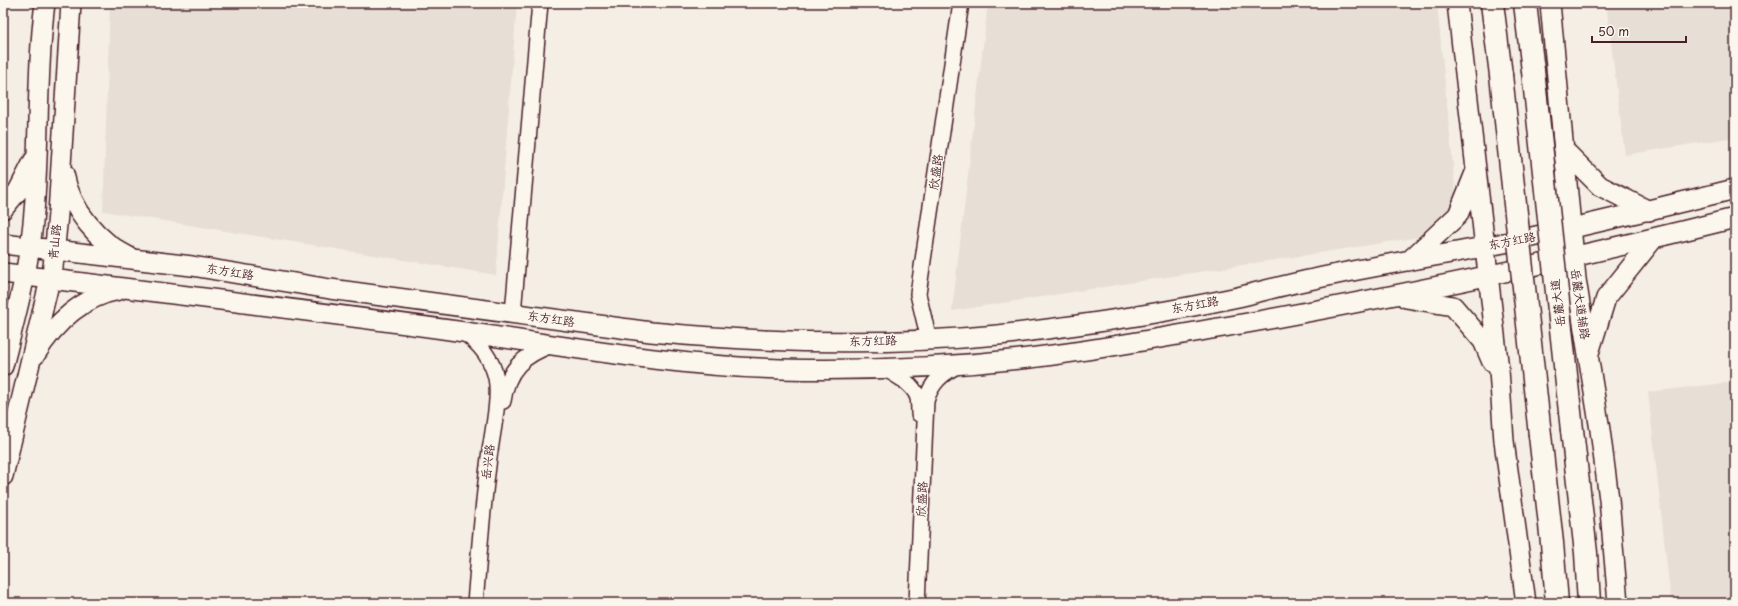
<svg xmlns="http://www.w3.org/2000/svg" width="1738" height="606" viewBox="0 0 1738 606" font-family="'Playpen Sans','LXGW WenKai TC',sans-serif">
<rect width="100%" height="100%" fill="#f4eee4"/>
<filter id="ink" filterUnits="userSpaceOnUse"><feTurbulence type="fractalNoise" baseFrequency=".025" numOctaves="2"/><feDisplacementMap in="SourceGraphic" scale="8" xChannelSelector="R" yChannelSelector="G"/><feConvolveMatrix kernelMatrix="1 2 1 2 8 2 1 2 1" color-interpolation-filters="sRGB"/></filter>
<g filter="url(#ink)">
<path fill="#e7dfd6" d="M110,3h407l-21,272 -393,-64z
M988,3h449l20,204 -37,30 -468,74z
M1606,3h129v134l-110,18z
M1735,382v221h-64l-23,-211z"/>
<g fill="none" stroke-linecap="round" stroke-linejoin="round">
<g stroke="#4a1f2b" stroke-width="18">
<path id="minor" d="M513,313l27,-310
M463,332c16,11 29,27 33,46 5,21 -6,65 -8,88 -6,45 -9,91 -13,137
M929,340l-11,-46 43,-291
M882,368c12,5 32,16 36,30 1,5 1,10 1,16
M503,401c4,-31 20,-46 49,-56
M917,603l9,-202c5,-18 16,-28 33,-36"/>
</g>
<g stroke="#4a1f2b" stroke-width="22">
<path id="major" d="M1457,3l42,367 5,71 22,162
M1550,3l26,276 24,151 9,69 9,104
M1564,150l36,36 49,25
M64,174c7,36 34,68 67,84
M3,209l15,-18 16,-31
M3,244l189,22 138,23 321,43c115,11 232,14 347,3 80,-9 161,-21 240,-38 25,-6 50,-13 76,-18 62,-14 126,-23 190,-36 77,-16 154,-35 231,-54
M1409,261l49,-46 17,-42
M3,273c151,19 303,37 454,58 108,15 215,35 324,38 90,2 183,-2 272,-14 67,-9 134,-22 200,-33 162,-29 323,-64 482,-104
M1406,298l47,8 30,35 9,21
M1589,353l17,-55 48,-60
M35,355c19,-31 47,-58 84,-65
M3,366c13,-51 27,-102 31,-154 6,-70 2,-140 11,-209
M3,476l50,-209 5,-53 13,-211"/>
</g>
<g stroke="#4a1f2b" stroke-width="25">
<path id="highway" d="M1492,3l9,72
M1525,3l8,68
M1572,430l14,123 3,50
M1540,435l12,108 5,60"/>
</g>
<use href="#minor" stroke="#fbf7ec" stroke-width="15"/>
<use href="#major" stroke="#fbf7ec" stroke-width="19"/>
<use href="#highway" stroke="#fbf7ec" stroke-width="22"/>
<g stroke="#4a1f2b" stroke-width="25" stroke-linecap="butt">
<path id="highway-bridge" d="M1533,71l39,359
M1501,75l39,360"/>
</g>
<use href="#highway-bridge" stroke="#fbf7ec" stroke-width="22"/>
</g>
</g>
<g text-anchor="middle" stroke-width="3" stroke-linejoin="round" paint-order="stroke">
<g font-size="12" fill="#4a1f2b" stroke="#fbf7ec">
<text transform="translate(936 172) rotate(-82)" y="4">欣盛路</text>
<text transform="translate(1512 241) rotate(-11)" y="4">东方红路</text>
<text transform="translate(55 242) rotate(-84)" y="4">青山路</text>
<text transform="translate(230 272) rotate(9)" y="4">东方红路</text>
<text transform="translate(1558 303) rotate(-97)" y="4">岳麓大道</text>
<text transform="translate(1580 304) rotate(82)" y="4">岳麓大道辅路</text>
<text transform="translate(1195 305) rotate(-10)" y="4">东方红路</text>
<text transform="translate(551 319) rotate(8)" y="4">东方红路</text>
<text transform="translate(873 341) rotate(-1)" y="4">东方红路</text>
<text transform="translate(488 462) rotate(-83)" y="4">岳兴路</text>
<text transform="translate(922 499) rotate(-87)" y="4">欣盛路</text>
</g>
</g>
<rect width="1738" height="606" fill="none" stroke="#fbf7ec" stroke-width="16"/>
<rect x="8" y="8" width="1722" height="590" fill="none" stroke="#4a1f2b" stroke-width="1.5" filter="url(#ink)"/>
<path d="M1592 36v6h94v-6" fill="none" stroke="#4a1f2b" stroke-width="2"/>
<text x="1598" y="36" font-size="12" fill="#4a1f2b" stroke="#fbf7ec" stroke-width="3" paint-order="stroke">50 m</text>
</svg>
